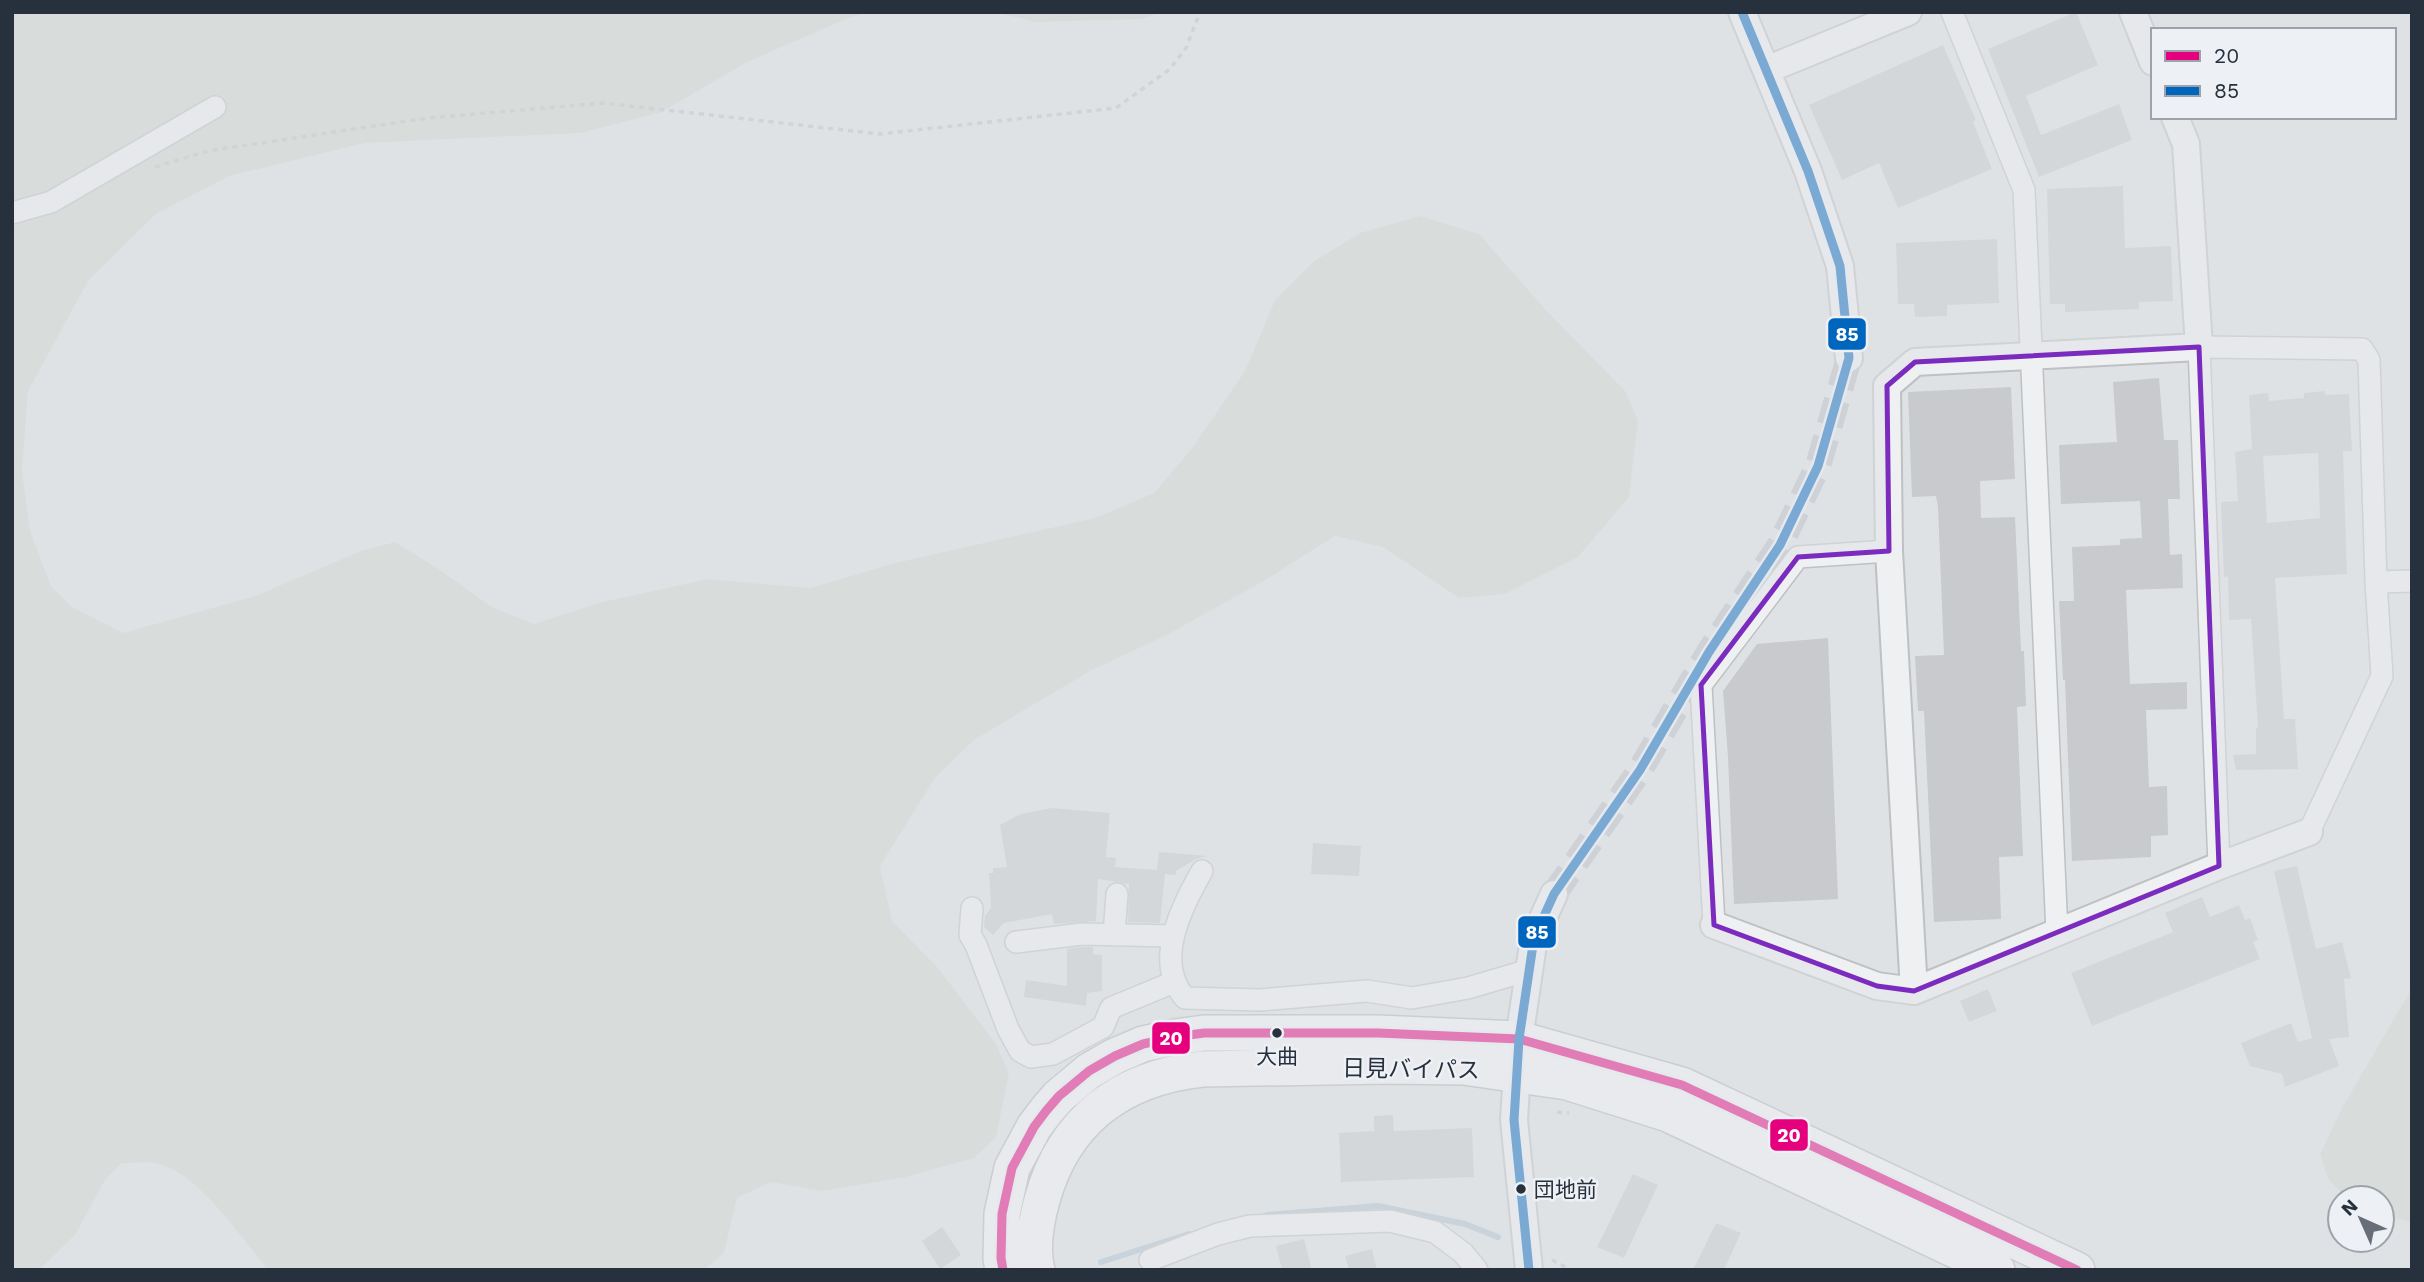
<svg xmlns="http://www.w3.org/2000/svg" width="2424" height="1282" viewBox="0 0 2424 1282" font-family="'Work Sans','Noto Sans JP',sans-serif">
<rect width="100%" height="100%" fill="#dfe2e5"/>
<path fill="#d0d8d0" d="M12,12h863l-22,4 -106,46 -85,50 -81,21 -216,10 -136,33 -73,38 -68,67 -60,110 -6,80 8,60 21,55 21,21 51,26 132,-37 106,-45 34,-9 42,26 55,39 42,17 64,-21 110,-24 102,9 85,-25 200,-45 59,-25 39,-46 52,-76 30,-71 38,-38 47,-29 60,-17 59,18 67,76 80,82 12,29 -9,76 -51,60 -73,37 -46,4 -76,-51 -48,-11 -73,46 -97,54 -73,34 -118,70 -39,38 -55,88 12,55 46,47 58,76 13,30 -13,63 -22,21 -72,20 -80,13 -51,-9 -34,16 -13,55 -20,17h-438l-1,-4c-26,-31 -68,-95 -110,-103 -10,-1 -22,0 -33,0l-17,17 -30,55 -36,35h-27z
M993,12h169l-20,7 -106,3z
M2412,988v234l-30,-6v-18l-37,-2 -17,-17 -8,-25 22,-46z"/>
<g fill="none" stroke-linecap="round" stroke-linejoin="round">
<path stroke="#aec0cf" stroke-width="6" d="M1267,1215l111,-9 87,18 33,13
M1101,1262l88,-28"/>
</g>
<path fill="#c8cacd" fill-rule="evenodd" d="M2076,12l22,53 -72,31 15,39 78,-31 13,36 -93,37 -51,-128z
M1943,45l33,75 -3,2 19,47 -94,39 -19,-45 -37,17 -33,-75z
M2123,186l2,62 46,-2 2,55 -34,1v7l-74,3v-8h-15l-3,-115z
M1997,239l2,64 -52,2v11l-32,1 -1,-13h-16l-2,-61z
M2159,378l5,62h14l2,59h-12l2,56 12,-1 1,34 -57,2 4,94 57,-2v27l-41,1 3,77 18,-1 1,49 -17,1v21l-79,4 -7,-181h-2l-4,-79h15l-2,-54 48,-2v-6l22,-1 -2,-37 -79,3 -2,-59 58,-3 -4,-60z
M2011,387l4,92 -35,2 1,37 34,-1 6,134h3l2,55 -9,1 6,149 -24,1 2,62 -67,3 -10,-211h-6l-3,-55 29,-1 -6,-148 -2,-11 -24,1 -4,-105z
M2325,391v4l24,-1 3,57h-9l4,123 -72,4 9,141h11l3,50 -62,1 -3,-15 23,-1v-26h2l-7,-109 -22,1 -1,-44 -4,1 -3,-75 17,-1 -3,-49 17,-3 -3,-54 19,-2 1,8 35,-3v-5zM2318,453l2,65 -53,5 -4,-67z
M1828,638l10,261 -104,5 -6,-147 -5,-66 34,-47z
M1052,808l58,5 -4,44 10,1 -1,9 42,3 2,-18 48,4 -11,3 -20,12v4l-11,-1 -5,49 -32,-1 1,-38 -31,-5 -2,42 -42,3 -2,-10 -48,9 -11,12 -9,-8 1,-11 6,-8 -2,-35h4v-5l14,-1 -7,-42 21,-11z
M1313,843l48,3 -2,30 -48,-2z
M2297,866l19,83 26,-7 9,36 -7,1 5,58 -20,2 10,27 -54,21 -3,-13 -32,-8 -9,-23 50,-20 7,19 14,-4 -38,-167z
M2202,897l8,20 29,-12 6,15 5,-2 8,22 -5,2 7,17 -168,67 -21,-53 102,-41 -8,-19z
M1083,947h10v7l9,1v36l-15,2 -1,13 -62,-9 2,-17 41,6v-37z
M1988,989l9,22 -28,11 -9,-21z
M1393,1115l1,16 78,-3 2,49 -133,5 -2,-49 35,-2v-15z
M1633,1174l25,11 -34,73 -27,-11z
M1716,1223l25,10 -17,37h-31z
M942,1227l19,28 -21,14 -18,-28z
M1304,1239l8,31h-30l-6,-24z
M1372,1249l5,21h-28l-4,-14z"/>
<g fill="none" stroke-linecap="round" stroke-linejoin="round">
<path stroke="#babec3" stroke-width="26" stroke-dasharray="26 13" stroke-linecap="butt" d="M1554,894l86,-124 69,-118 71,-107 38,-79 31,-108"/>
<g stroke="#bec0c3" stroke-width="24">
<path id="minor" d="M1952,12l72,178 33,743
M12,213l39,-11 164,-95
M2376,582l36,-1
M2219,866l-20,-519 163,2 7,11 7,222 6,94 -73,156
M1202,871c-20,35 -49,91 -17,127l75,2 107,-9 45,7 56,-10 61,-18
M972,908l-2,27 6,10 32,84 12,22 11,6 22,-3 50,-27 8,-19 63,-26
M1714,925l-13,-240 97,-128 91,-6
M1114,935l3,-41
M1016,942l66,-8 91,2
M1150,1260l68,-26 32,-8 140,-5 45,11 28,21 14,17"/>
</g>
<g stroke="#bec0c3" stroke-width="30">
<path id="tertiary" d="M1742,12l66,159 32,95 9,92
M2133,12l20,50
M1766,70l142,-58
M1714,925l163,61 37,5 305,-125 90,-34
M1914,991l-25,-440 -2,-165 28,-24 284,-15 -13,-203 -11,-27
M1529,1270l-15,-150 5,-81 15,-101 20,-44"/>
</g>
<g stroke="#b2b5b9" stroke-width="38">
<path id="trunk" d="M1003,1270l-2,-12 1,-44 10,-46 22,-41 12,-16 13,-15 30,-25 26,-15 28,-12 32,-7 29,-4h174l141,6 163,46 395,185
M1037,1270c-6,-23 -1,-48 5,-70 22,-80 79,-122 160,-131l185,-3 77,1 103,15 101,32 329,156"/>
</g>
<path stroke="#bec1c5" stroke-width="3.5" stroke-dasharray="5 5" stroke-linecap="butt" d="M155,167l53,-16 220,-33 175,-15 277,31 236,-26 54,-39 16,-21 14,-36
M1557,1112l12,1
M1552,1260l19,10"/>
<use href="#minor" stroke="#eff0f1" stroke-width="21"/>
<use href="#tertiary" stroke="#eff0f1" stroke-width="26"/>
<use href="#trunk" stroke="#f3f4f5" stroke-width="35"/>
<g stroke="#edf0f5" stroke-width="14">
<path id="bus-1" d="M1003,1270l-2,-12 1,-44 10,-46 22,-41 12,-16 13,-15 30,-25 26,-15 28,-12 32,-7 29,-4h174l141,6 163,46 395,185"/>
</g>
<g stroke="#edf0f5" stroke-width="14">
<path id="bus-2" d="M1529,1270l-15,-150 5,-81 15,-101 20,-44 86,-124 69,-118 71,-107 38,-79 31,-108 -9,-92 -32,-95 -66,-159"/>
</g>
<use href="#bus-1" stroke="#e5007d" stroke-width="9"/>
<use href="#bus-2" stroke="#0065bd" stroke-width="9"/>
</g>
<path d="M0 0H2424V1282H0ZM2199,347l20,519 -305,125 -37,-5 -163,-61 -13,-240 97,-128 91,-6 -2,-165 28,-24z" fill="#dfe2e5" fill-opacity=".55" fill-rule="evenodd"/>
<path fill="none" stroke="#7b2cbf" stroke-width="5" stroke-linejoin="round" d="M2199,347l20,519 -305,125 -37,-5 -163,-61 -13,-240 97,-128 91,-6 -2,-165 28,-24z"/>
<g fill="#27303d" stroke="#edf0f5" stroke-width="2.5">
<circle cx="1277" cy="1033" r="6"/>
<circle cx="1521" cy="1189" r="6"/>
</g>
<g text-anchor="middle" stroke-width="5" stroke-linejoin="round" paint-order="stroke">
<g font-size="21" fill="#27303d" stroke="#edf0f5">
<text x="1277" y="1064">大曲</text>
<text x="1534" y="1197" text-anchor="start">団地前</text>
</g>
<g font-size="23" fill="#27303d" stroke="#edf0f5">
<text transform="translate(1411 1069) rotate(1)" y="8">日見バイパス</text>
</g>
</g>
<g stroke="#edf0f5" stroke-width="2.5">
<rect x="1827" y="317" width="40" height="34" rx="7" fill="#0065bd"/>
<rect x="1517" y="915" width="40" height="34" rx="7" fill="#0065bd"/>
<rect x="1151" y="1021" width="40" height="34" rx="7" fill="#e5007d"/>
<rect x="1769" y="1118" width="40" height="34" rx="7" fill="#e5007d"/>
</g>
<g font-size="19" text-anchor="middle" font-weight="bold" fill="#fff">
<text x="1847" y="341">85</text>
<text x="1537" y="939">85</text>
<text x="1171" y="1045">20</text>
<text x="1789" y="1142">20</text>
</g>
<rect width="2424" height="1282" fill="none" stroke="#27303d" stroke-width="28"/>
<rect x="2151" y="28" width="245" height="91" fill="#edf0f5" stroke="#9ea3ab" stroke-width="2"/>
<rect x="2165" y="51" width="35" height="10" fill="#e5007d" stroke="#9ea3ab" stroke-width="2"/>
<text x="2214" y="63" font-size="21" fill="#27303d">20</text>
<rect x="2165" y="86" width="35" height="10" fill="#0065bd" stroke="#9ea3ab" stroke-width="2"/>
<text x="2214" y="98" font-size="21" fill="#27303d">85</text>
<g transform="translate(2361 1219) rotate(315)"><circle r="33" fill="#edf0f5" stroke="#9ea3ab" stroke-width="2"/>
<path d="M0-5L12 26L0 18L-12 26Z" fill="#676e78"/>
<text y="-10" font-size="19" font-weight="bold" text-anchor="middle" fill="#27303d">N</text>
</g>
</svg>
